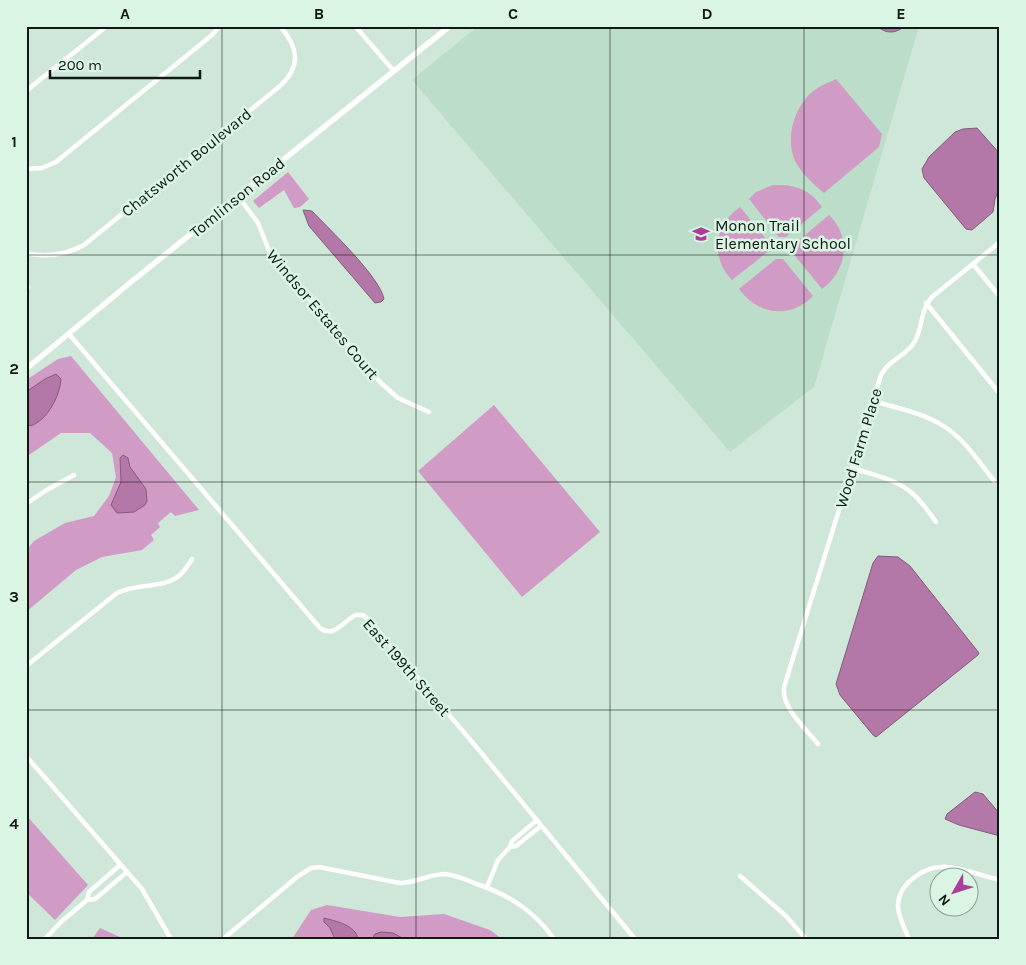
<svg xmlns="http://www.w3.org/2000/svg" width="1026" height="965" viewBox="0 0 1026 965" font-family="Karla,sans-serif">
<rect width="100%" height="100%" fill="#cee7d8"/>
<path fill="#bcddc9" d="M478,26h441l-105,361 -84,65 -318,-372z"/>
<path fill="#d09bc5" d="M836,79l46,55 -3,13 -55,46c-11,-9 -22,-19 -29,-32 -10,-23 -1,-53 17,-69 7,-6 16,-9 24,-13z
M288,172l21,27 -9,8 -6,1 -10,-18 -25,18 -6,-7z
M773,185c22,-1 37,4 49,22l-36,30h-7l-30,-38 7,-7z
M740,207l30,37v6l-38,30c-22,-23 -18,-55 8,-73z
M829,215c23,22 18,56 -7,74l-30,-37v-6z
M776,259h7l30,37c-23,24 -56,18 -74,-7z
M71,356l128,154 -24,6 -4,-4 -13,11 2,4 -9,8 3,5 -12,10 -40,7 -26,13 -50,42v-61l8,-10 31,-18 29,-7 15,-20 7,-19 -4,-24 -22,-20h-29l-35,24v-77l32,-21z
M494,405l106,127 -78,65 -104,-126z
M26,815l62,70 -33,35 -29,-28z
M327,905l73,12 44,-3 46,16 12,9h-210l19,-29z
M100,928l22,10 -30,1z"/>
<path fill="#b378a8" stroke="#825b7b" d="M877,26h28c-10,8 -19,8 -28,0z
M977,128l23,26v33l-5,12 -2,13 -21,18 -6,-1 -42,-51 -2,-9 7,-12 26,-25 8,-3z
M303,210l9,1c17,18 68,66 72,88l-3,3 -6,1 -66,-77z
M56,374l5,5c-1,17 -14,42 -31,47l-4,-4v-30l19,-13z
M123,455l5,3 2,9 16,22 1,12 -2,4 -11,7 -17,1 -6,-8 10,-23 -1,-24z
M878,556l20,1 12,9 69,87 -1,2 -102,82 -3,-2 -33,-40 -4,-11 37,-121z
M975,792l8,2 17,20v22l-41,-11 -14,-6 2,-5z
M324,918c11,3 32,7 34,21h-23l-5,-11 -6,-6z
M381,932l12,1 11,6h-32l3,-5z"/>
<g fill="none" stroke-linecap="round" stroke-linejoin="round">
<path stroke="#fff" stroke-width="4.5" d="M355,26l38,44
M26,91l81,-65
M26,169l16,-1 14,-6 156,-127 8,-9
M238,196l20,27 12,30 111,130 17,15 31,14
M26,253c21,5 39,2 58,-8l196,-159c22,-20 18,-39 0,-60
M973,264l27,33
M26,286l2,1
M926,303l74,91
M69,334l251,294c14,11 24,-8 36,-13h7l6,5 109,129 157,190
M873,401c24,7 51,12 72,26 20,13 35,36 49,54
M852,468c21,7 45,11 61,26 9,8 16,18 23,28
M26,504l19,-13 29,-16
M26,666l91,-73c19,-10 47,-4 63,-18 5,-5 9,-11 12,-16
M818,744c-12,-15 -37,-37 -34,-57l97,-312c7,-15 26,-19 34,-34 8,-14 5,-31 17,-44l68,-55
M26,756l116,133 29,50
M510,847l6,-1 25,-20
M740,876l46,40 20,23
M487,887l11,-27 12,-13 2,-6 25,-21
M87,900l8,-1 32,-27
M45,939l16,-17 26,-22 2,-8 31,-27
M223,939l74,-62 14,-9 8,-1 81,16c15,0 30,-9 45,-9 10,1 20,5 29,9 33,11 60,27 80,56
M909,939c-4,-10 -11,-22 -11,-33 0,-23 28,-41 49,-39 18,2 36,9 53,13"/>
<path stroke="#fff" stroke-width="5.5" d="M26,369l105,-87 319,-256"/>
</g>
<path fill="none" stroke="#0f1813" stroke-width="1" stroke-opacity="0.55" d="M222,26v913M416,26v913M610,26v913M804,26v913M26,255h974M26,482h974M26,710h974"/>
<defs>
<g id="school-bare" transform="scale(1.35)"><path d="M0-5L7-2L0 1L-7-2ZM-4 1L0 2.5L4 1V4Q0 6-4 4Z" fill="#ab3d9b" stroke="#dbf5e5" stroke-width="2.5" paint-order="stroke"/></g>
</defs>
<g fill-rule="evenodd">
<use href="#school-bare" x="701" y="234"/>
</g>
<g text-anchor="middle" stroke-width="5" stroke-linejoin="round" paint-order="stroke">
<g font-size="16" fill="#0f1813" stroke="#dbf5e5">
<text transform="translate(186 162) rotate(-39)" y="6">Chatsworth Boulevard</text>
<text transform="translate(237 197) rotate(-39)" y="6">Tomlinson Road</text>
<text transform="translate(323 314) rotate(50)" y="6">Windsor Estates Court</text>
<text transform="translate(858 448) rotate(-73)" y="6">Wood Farm Place</text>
<text transform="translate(407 667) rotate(49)" y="6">East 199th Street</text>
</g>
<g font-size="16" fill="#0f1813" stroke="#dbf5e5" text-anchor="start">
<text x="715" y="231">Monon Trail<tspan x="715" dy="18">Elementary School</tspan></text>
</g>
</g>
<rect width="1026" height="965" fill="none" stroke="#dbf5e5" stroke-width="55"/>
<g transform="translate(954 892) rotate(231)"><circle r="24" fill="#dbf5e5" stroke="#899d91"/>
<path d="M0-4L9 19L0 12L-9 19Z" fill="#ab3d9b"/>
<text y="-8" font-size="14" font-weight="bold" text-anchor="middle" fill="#0f1813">N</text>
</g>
<path d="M50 70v8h150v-8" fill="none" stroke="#0f1813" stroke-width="2.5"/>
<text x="58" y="70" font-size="15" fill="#0f1813" stroke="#dbf5e5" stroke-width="4" paint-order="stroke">200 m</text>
<rect x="28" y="28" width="970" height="910" fill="none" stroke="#0f1813" stroke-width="2"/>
<g font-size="16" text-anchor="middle" font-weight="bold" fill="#0f1813">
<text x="125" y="19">A</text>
<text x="319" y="19">B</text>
<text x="513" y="19">C</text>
<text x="707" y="19">D</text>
<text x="901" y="19">E</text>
<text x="14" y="147">1</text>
<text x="14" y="374">2</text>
<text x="14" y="602">3</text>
<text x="14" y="829">4</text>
</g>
</svg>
